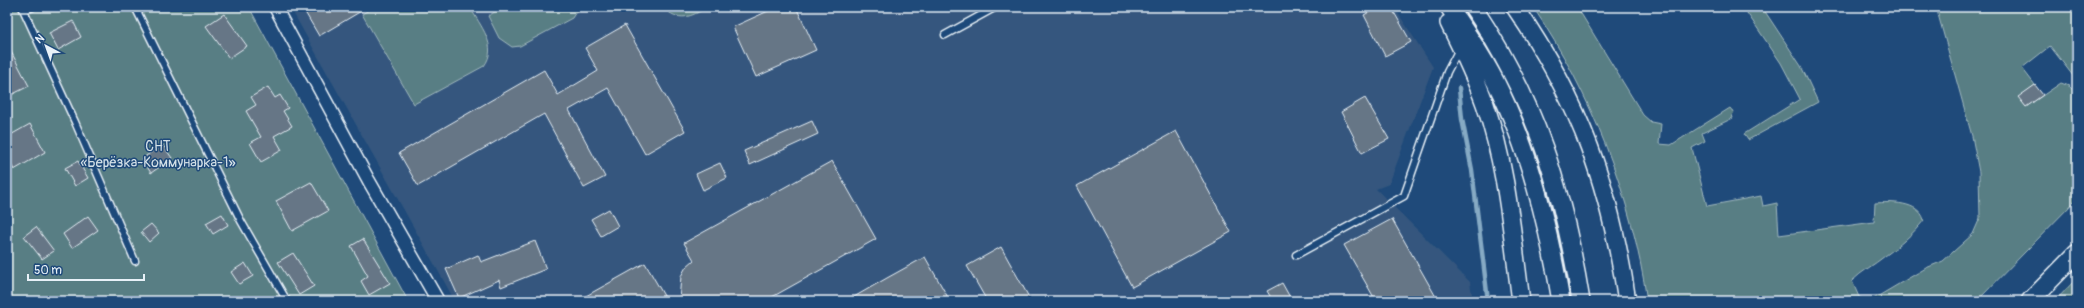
<svg xmlns="http://www.w3.org/2000/svg" width="2084" height="308" viewBox="0 0 2084 308" font-family="Pangolin,sans-serif">
<rect width="100%" height="100%" fill="#1f4a7a"/>
<filter id="ink" filterUnits="userSpaceOnUse"><feTurbulence type="fractalNoise" baseFrequency=".025" numOctaves="2"/><feDisplacementMap in="SourceGraphic" scale="8" xChannelSelector="R" yChannelSelector="G"/><feConvolveMatrix kernelMatrix="1 2 1 2 8 2 1 2 1" color-interpolation-filters="sRGB"/></filter>
<g filter="url(#ink)">
<path fill="#34577e" d="M290,7h1104l39,60 -44,117 -13,5 94,93 3,19h-1018z"/>
<path fill="#597e84" stroke="#a0b8be" d="M7,7h242l159,294h-401z
M374,7h96c10,19 29,39 14,59l-70,38 -52,-90z
M503,7h76l-7,11 -52,28 -8,1 -13,-9 -11,-22z
M662,7h46c-18,10 -28,16 -46,0z
M1533,7h44l66,108 8,7 10,2 -2,20 12,1 59,-37 4,5 -2,2 1,3 -31,15 3,8 -13,7 15,58 54,-10 2,10 14,-3 2,32 95,-13 1,-19c15,-1 44,-2 49,17 -11,14 -25,26 -39,36 -11,9 -23,15 -33,25l7,16 7,3 9,-2 51,-30 17,-7 30,-27 7,-16 -1,-46 -7,-36 -36,-129h141v74l-27,-35 -28,22 13,17 -16,12 7,10 35,-24 8,3 8,8v105l-100,102h-330c-15,-105 -55,-206 -114,-294z
M1743,7h19l39,59 17,36 -70,38 -4,-6 56,-35 -19,-36z
M2077,278v23h-22z"/>
<g fill="none" stroke-linecap="round" stroke-linejoin="round">
<path stroke="#86aac4" stroke-width="4.5" d="M1459,88l3,31 10,51 16,131"/>
</g>
<path fill="#667686" stroke="#e8f1f8" d="M302,7h66l-49,29z
M777,7h19l20,43 -60,27 -23,-50z
M1378,7h13l20,35 -26,14 -21,-41z
M224,14l23,32 -18,12 -23,-32z
M73,21l8,16 -23,13 -9,-17z
M625,25l60,106 -40,23 -37,-66 -39,22 36,67 -21,11 -40,-74 -126,72 -19,-33 145,-83 14,25 40,-24 -13,-23z
M7,44l22,42 -22,11z
M2035,85l8,10 -17,12 -8,-10z
M268,87l7,11 5,-3 8,13 -5,3 9,15 -18,10 8,14 -21,12 -11,-19 11,-6 -15,-26 10,-6 -5,-8z
M1365,98l24,41 -27,14 -21,-41z
M812,121l6,13 -68,31 -6,-14z
M30,124l15,28 -31,18 -7,-13v-20z
M1176,131l55,101 -99,55 -55,-101z
M162,144l10,14 -21,15 -9,-14z
M78,161l10,17 -13,8 -10,-18z
M832,161l44,78 -111,62h-86l2,-25 5,-9 8,-7 -10,-17z
M720,163l7,15 -24,12 -7,-16z
M311,182l17,29 -36,20 -16,-30z
M609,209l9,17 -17,10 -10,-17z
M222,214l6,11 -15,9 -7,-11z
M88,216l10,14 -26,18 -9,-14z
M1392,219l44,78 -7,4h-53l-32,-56z
M151,224l8,9 -10,9 -8,-10z
M36,227l18,24 -12,8 -18,-23z
M363,239l27,44 -21,12 -8,-14 7,-5 -17,-30z
M535,241l11,28 -45,18 -2,-7 -40,18 -13,-29 32,-14 3,7z
M1001,247l30,54h-44l-20,-35z
M293,253l21,33 -15,9 -21,-33z
M925,257l25,44h-103l40,-23z
M245,263l8,13 -14,8 -8,-12z
M645,263l22,38h-90z
M1282,283l10,18h-19l-6,-10z"/>
<g fill="none" stroke-linecap="round" stroke-linejoin="round">
<g stroke="#e8f1f8" stroke-width="9">
<path id="service" d="M22,7l53,115 60,139
M135,7l106,214 46,80
M24,11l9,-4
M945,35l51,-28
M1296,255l108,-59 43,-124 12,-23"/>
</g>
<g stroke="#e8f1f8" stroke-width="15">
<path id="minor" d="M275,7l94,174 69,120"/>
</g>
<g stroke="#e8f1f8" stroke-width="20">
<path id="secondary" d="M1449,7c19,28 38,56 52,86 31,65 48,137 60,208
M1473,7c63,94 90,183 108,294
M1515,7c66,96 95,179 112,294
M1449,23c13,26 26,53 36,81 22,63 27,131 36,197
M2030,301l47,-48"/>
</g>
<use href="#service" stroke="#1f4a7a" stroke-width="6"/>
<use href="#minor" stroke="#1f4a7a" stroke-width="12"/>
<use href="#secondary" stroke="#1f4a7a" stroke-width="17"/>
</g>
</g>
<g text-anchor="middle" stroke-width="3" stroke-linejoin="round" paint-order="stroke">
<g font-size="14" fill="#d3e0e7" stroke="#1f4a7a">
<text x="158" y="151">СНТ<tspan x="158" dy="16">«Берёзка-Коммунарка-1»</tspan></text>
</g>
</g>
<rect width="2084" height="308" fill="none" stroke="#1f4a7a" stroke-width="24"/>
<rect x="12" y="12" width="2060" height="284" fill="none" stroke="#e8f1f8" stroke-width="1.5" filter="url(#ink)"/>
<g transform="translate(46 46) rotate(319)" stroke="#1f4a7a" stroke-width="3" paint-order="stroke">
<path d="M0-3L7 15L0 10L-7 15Z" fill="#e8f1f8"/>
<text y="-6" font-size="11" font-weight="bold" text-anchor="middle" fill="#e8f1f8">N</text>
</g>
<path d="M28 274v6h116v-6" fill="none" stroke="#e8f1f8" stroke-width="2"/>
<text x="34" y="274" font-size="12" fill="#e8f1f8" stroke="#1f4a7a" stroke-width="3" paint-order="stroke">50 m</text>
</svg>
